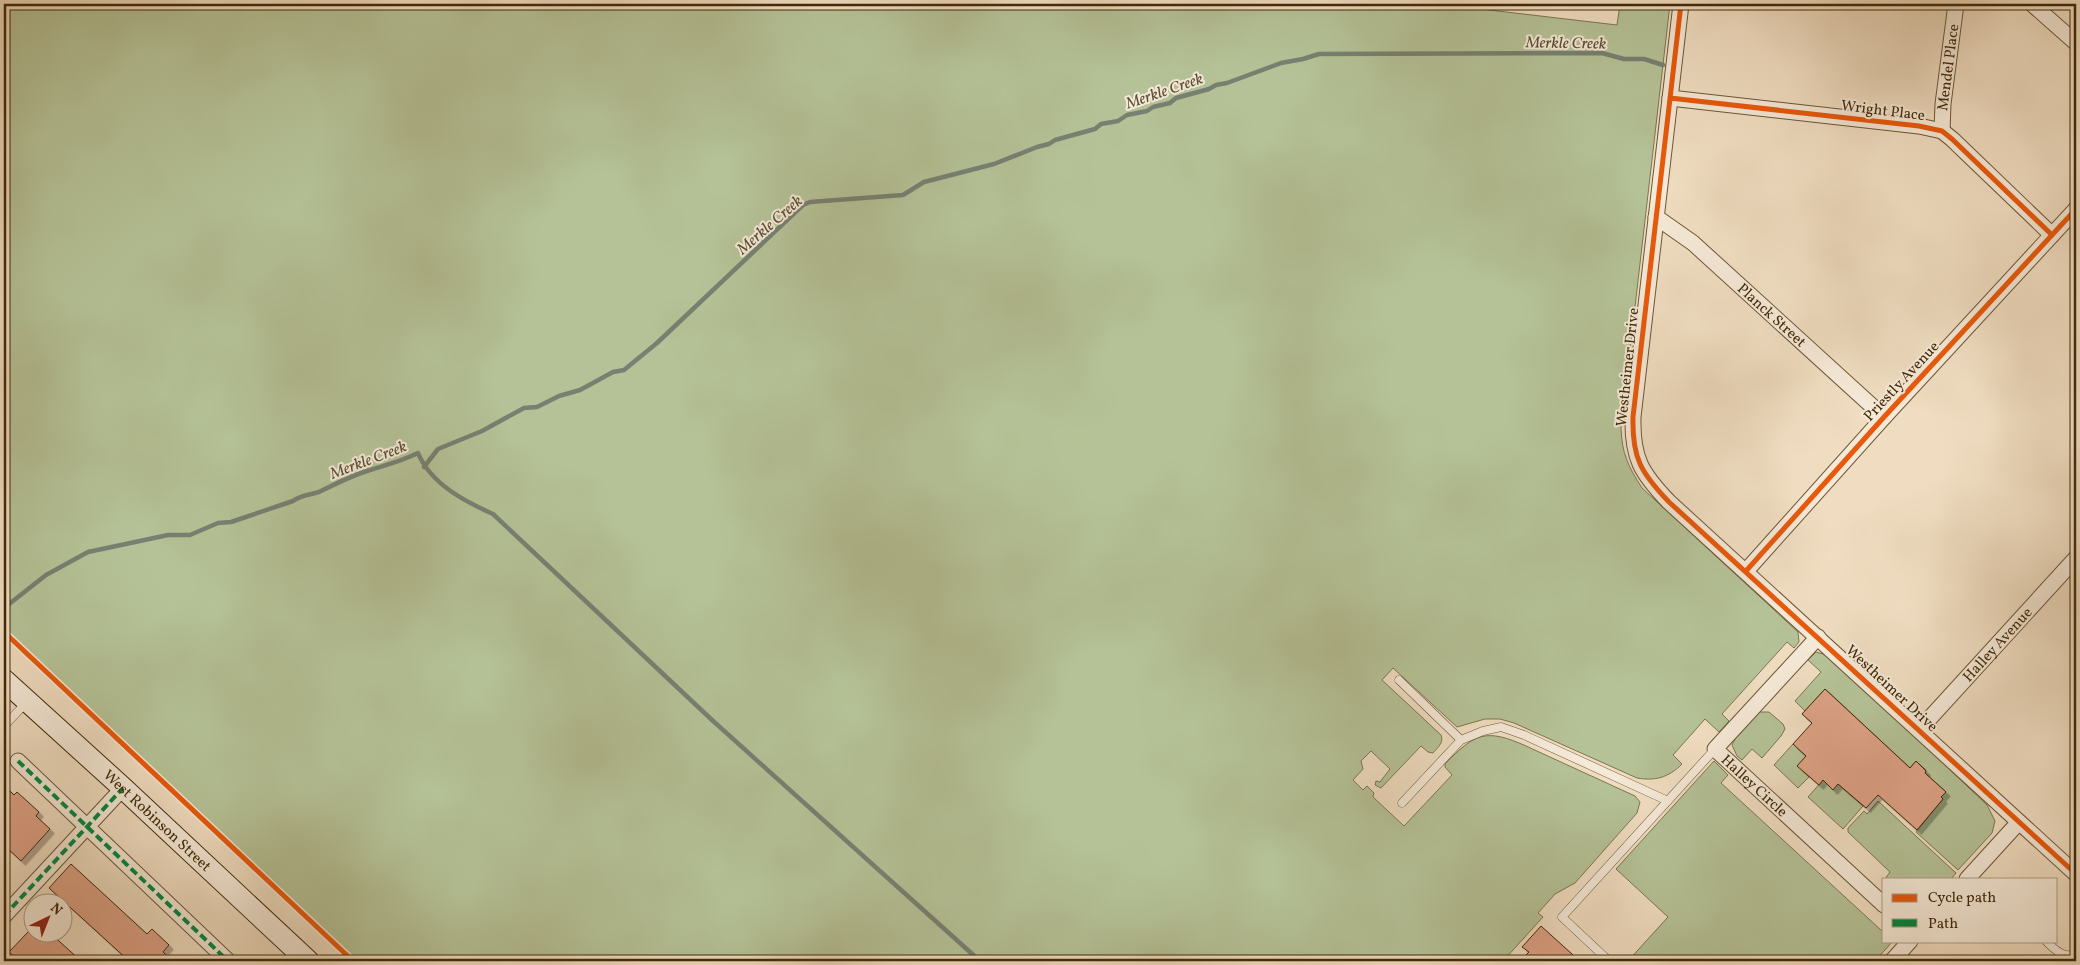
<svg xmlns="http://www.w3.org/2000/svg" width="2080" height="965" viewBox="0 0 2080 965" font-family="Vollkorn,serif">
<defs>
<filter id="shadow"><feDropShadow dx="4.5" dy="4.5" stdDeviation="0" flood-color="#0004"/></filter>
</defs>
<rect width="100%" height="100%" fill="#f0ddc1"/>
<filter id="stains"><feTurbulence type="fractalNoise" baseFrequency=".004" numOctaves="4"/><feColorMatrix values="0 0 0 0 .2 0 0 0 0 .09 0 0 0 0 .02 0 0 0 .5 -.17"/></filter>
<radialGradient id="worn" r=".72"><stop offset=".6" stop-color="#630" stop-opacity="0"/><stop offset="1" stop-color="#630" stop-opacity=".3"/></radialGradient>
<path fill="#b5c297" stroke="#7b7650" d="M4,4h1434l179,21 3,-21h50l-49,424c1,26 7,38 21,60l156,144 1,10 -5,6 -7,-6 -65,72 7,7 -10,11 -14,-13 -32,36 9,9c-14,14 -27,17 -45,14l-123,-55 -14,-4h-15l-28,8 -64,-59 -11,12 59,55c3,8 -3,12 -8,18l-5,-1 -7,-6 -40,42 -6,-3 1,-4 4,1 10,-13 -19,-18 -10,10 2,8 -10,11 10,10 4,-4 7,7 -1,4 31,29 48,-51 -7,-8v-3c30,-31 41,-36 81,-18l109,50 5,6 -3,11 -62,70 -20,11 -17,19 5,4 -40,44h-1146l-353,-328z
M1816,652l14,4 157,149 8,16 -3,12 -34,37 -42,-38 27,-33 -2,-2 5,-5 -21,-19 1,-3 -10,-9 -6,7 -85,-79 -20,22 -10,-10 26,-29 -13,-12z
M1759,712h10l14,12 2,5 -4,7 -19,22 -10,-9 -10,11 -5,-4 -5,-11 3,-6z
M1793,744l13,12 -8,10 11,11 -11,11 -24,-23z
M1714,761l14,14 -7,8 161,148 2,-1v11h9l-18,20h-247l40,-44 -52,-48z
M1823,780l10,9 5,-5 25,22 -20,23 -35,-32z
M1878,801l78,72 -5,6h-66l5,-7 -42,-40v-4l16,-17 3,3z"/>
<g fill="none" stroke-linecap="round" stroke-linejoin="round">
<path stroke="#778172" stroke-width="4.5" d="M424,467l14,-18 44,-18 42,-23 13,-1 22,-11 21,-6 33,-18 11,-2 33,-27 146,-138 7,-3 93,-7 21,-13 70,-18 43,-17 12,-3 6,-4 40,-11 6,-5 17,-3 9,-6 20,-4 6,-4 17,-4 6,-5 33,-9 7,-4 11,-2 54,-20 22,-4 16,-5 283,-1 22,6h20l19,6
M4,608l42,-33 42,-23 80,-17h22l28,-12 13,-1 62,-21c8,-6 17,-6 26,-9 16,-8 34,-17 51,-22 16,-5 32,-9 48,-17 13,31 46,48 75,61l219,206 268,241"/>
</g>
<path fill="#dda286" stroke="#412a08" filter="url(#shadow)" d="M1825,689l85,79 6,-7 10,10 -1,2 21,19 -5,5 2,2 -26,31 -39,-35 -12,13 -28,-24 -5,6 -10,-10 -4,5 -22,-19 9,-10 -13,-12 19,-21 -10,-9z
M4,785l10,10 3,-3 22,20 -3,4 14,13 -29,32 -17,-16z
M71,864l76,70 5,-5 17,16 -6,7 10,9h-44l-80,-73z
M1541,926l32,29 -5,6h-48l9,-9 -7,-5z
M28,932h21l32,29h-62l-10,-9z"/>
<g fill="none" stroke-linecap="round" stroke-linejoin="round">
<g stroke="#6d5736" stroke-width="9">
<path id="service" d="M1399,680l62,60
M4,726l22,-23
M1402,803l59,-63 22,-9 18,-4 23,8 144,66
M2046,941c9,9 17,17 30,14
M1609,961l-47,-44 153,-168"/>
</g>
<g stroke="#6d5736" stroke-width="17">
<g id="minor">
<path d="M1681,4l-48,413c-1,41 8,56 36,85l407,372"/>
<path d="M2032,4l44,39"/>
<path d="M1670,98l249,28 23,5 10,8 100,96"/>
<path id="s1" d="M1942,131l1,-27 13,-100"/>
<path id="s2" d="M1656,217l37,26 191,174"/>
<path d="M1746,571l138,-154 192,-208"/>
<path id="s3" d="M1818,637l-103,112 169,156"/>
<path id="s4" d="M1919,730l157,-172"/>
<path d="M18,761l210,200"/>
<path d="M1967,879l52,-57"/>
<path d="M4,916l119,-128"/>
<path d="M1892,961l18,-20"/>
</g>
</g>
<g stroke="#412a08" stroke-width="23">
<g id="secondary">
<path id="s5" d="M4,680l119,108 185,173"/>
</g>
</g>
<use href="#service" stroke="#f5e9d7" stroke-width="8"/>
<use href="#minor" stroke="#f5e9d7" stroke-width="15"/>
<use href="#secondary" stroke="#f5e9d7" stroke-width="21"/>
<path stroke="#00873e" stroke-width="4" stroke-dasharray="8 4" stroke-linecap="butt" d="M18,761l210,200
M4,916l119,-128"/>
<g stroke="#f5e9d7" stroke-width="8">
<path id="cycleway" d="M1681,4l-48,413c-1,41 8,56 36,85l407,372
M1670,98l249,28 23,5 10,8 100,96
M1746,571l138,-154 192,-208
M4,632l349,329"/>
</g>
<use href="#cycleway" stroke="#e8590c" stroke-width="5"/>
</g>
<g text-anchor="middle" stroke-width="4" stroke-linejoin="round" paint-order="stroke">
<g font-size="15" fill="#412a08" stroke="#f5e9d7">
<text dy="5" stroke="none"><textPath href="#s1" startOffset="64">Mendel Place</textPath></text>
<text transform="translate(1883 110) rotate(7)" y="5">Wright Place</text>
<text dy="5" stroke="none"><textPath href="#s2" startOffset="152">Planck Street</textPath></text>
<text transform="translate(1627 367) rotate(-84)" y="5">Westheimer Drive</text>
<text transform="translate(1901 381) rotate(-47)" y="5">Priestly Avenue</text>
<text dy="5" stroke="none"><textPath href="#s4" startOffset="116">Halley Avenue</textPath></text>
<text transform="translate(1892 688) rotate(43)" y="5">Westheimer Drive</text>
<text dy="5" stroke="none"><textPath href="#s3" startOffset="206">Halley Circle</textPath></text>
<text dy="5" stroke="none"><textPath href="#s5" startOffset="208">West Robinson Street</textPath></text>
</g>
<g font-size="16" font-style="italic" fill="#584e34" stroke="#f5e9d7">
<text transform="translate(1566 42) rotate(1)" y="6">Merkle Creek</text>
<text transform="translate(1164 90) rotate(-19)" y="6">Merkle Creek</text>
<text transform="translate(769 224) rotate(-41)" y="6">Merkle Creek</text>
<text transform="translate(368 459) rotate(-21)" y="6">Merkle Creek</text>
</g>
</g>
<rect width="2080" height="965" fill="none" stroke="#f0ddc1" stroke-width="20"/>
<rect x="5" y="5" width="2070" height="955" fill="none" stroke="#412a08" stroke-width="2.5"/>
<rect x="10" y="10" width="2060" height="945" fill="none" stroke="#412a08"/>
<rect x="1882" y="878" width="175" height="65" fill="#f5e9d7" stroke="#ad9d84"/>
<rect x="1892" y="894" width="25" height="8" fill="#e8590c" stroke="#ad9d84"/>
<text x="1928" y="902" font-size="15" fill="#412a08">Cycle path</text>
<rect x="1892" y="919" width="25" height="8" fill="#00873e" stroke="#ad9d84"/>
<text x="1928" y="928" font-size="15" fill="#412a08">Path</text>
<g transform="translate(48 918) rotate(43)"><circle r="24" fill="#f5e9d7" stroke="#ad9d84"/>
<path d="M0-4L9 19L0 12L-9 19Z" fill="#8f2418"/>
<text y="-8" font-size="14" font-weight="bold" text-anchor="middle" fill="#412a08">N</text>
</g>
<rect width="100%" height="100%" filter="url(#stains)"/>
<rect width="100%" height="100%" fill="url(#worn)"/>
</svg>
